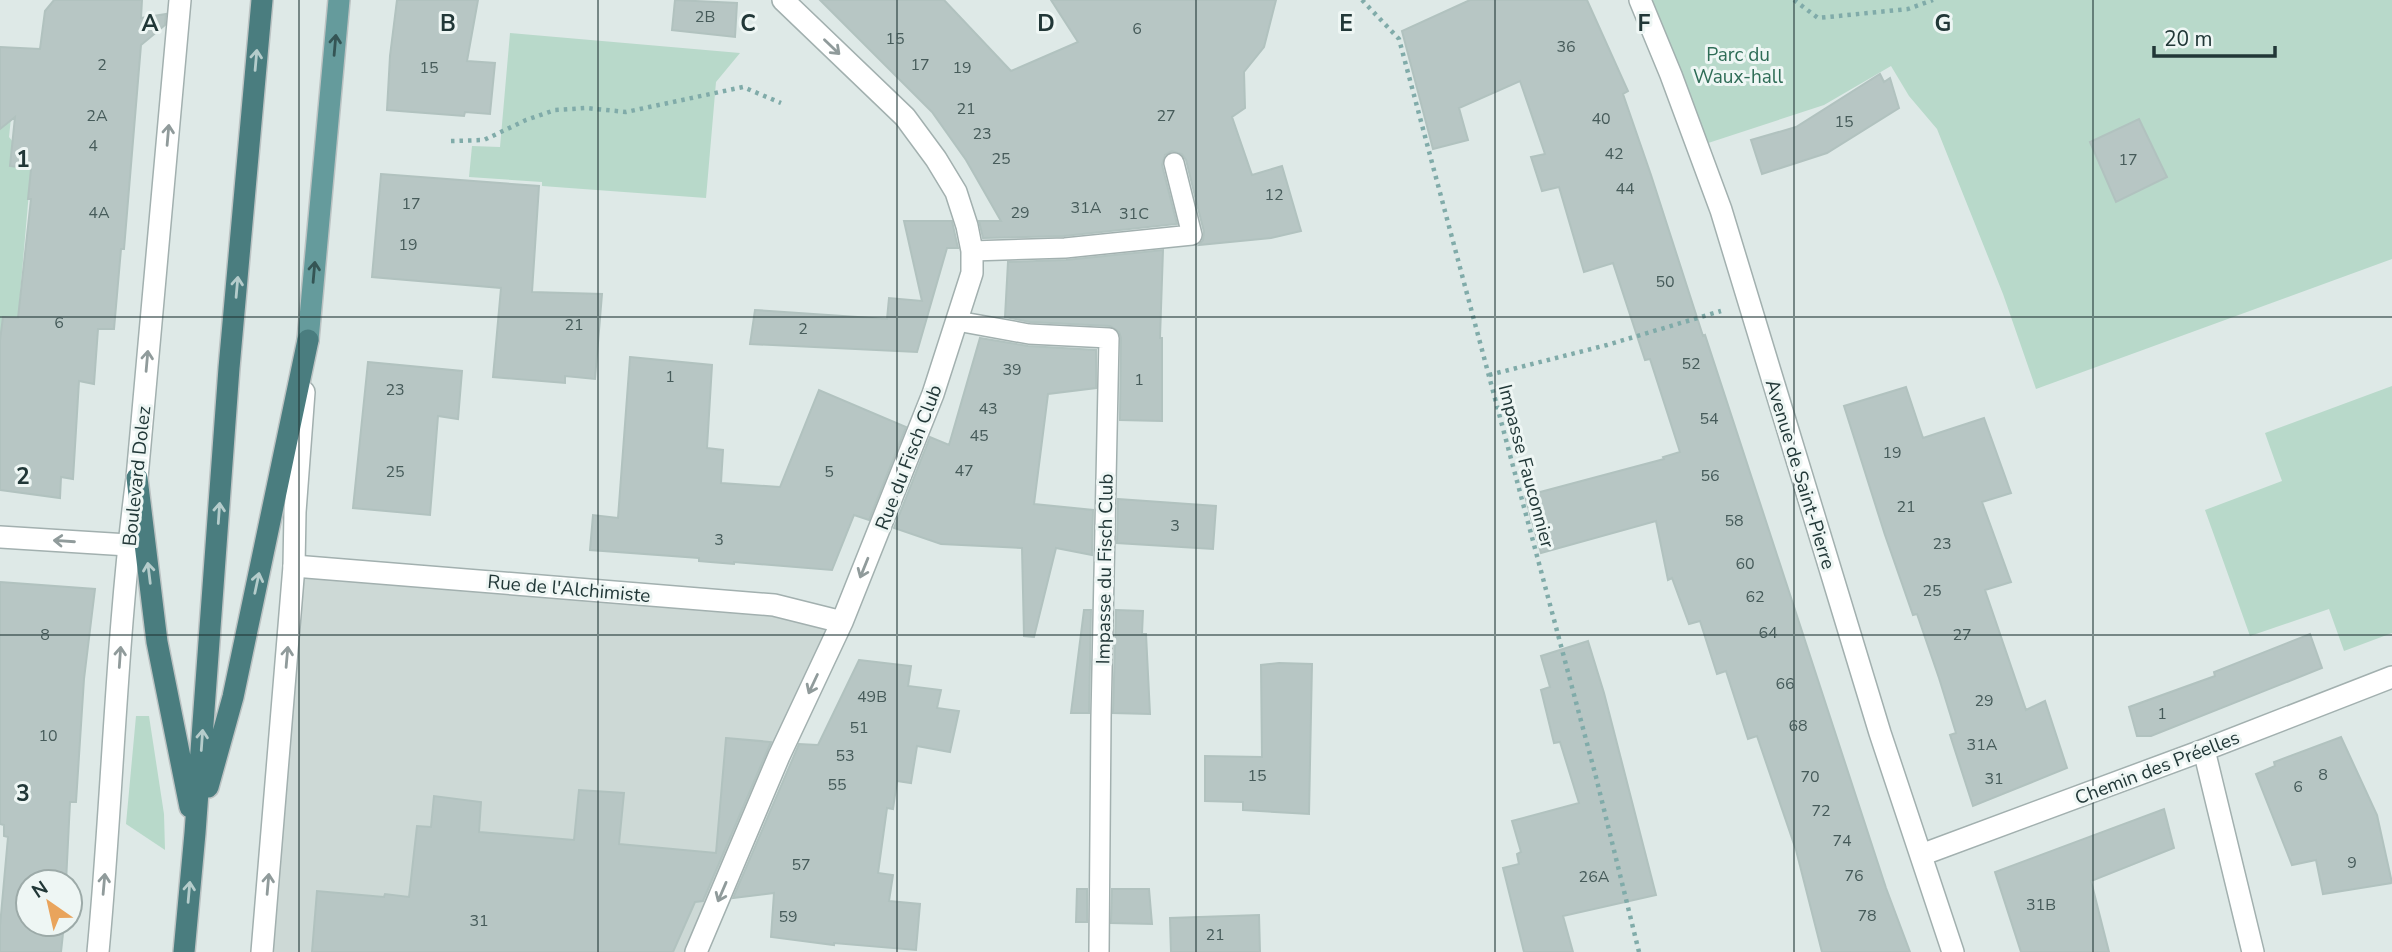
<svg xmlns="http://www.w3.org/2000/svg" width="2392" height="952" viewBox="0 0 2392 952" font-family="'Nunito Sans',sans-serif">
<rect width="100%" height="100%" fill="#dee9e7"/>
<path fill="#cdd9d6" d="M294,566l548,56 -145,330h-435z"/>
<path fill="#b8d9ca" d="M1640,0h752v259l-356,130 -33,-95 -66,-165 -28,-33 -18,-30 -67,39 -125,41z
M510,33l230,20 -24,29 -10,116 -164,-12v-4l-73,-5 3,-31 28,1z
M0,77l15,2 -6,58 4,5 -3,23 21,4 -13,149 -14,-1 -4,33z
M2392,386v247l-48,18 -15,-42 -79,27 -45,-126 77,-29 -17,-48z
M136,716h13l15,98 1,36 -39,-26z"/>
<path fill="#b7c6c4" stroke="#b1c2bf" stroke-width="2" d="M54,0h88l-1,18 25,-4 -1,11 -24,20 -17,204h-3l-7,80h-16l-4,55 -15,-3 -6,98 -12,-2 -1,21 -60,-8v-150l3,-23 15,1 13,-119h-3l3,-30 -21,-3 5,-49 -15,12v-82l40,2 5,-38z
M397,0h81l-11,61 28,2 -5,51 -25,-2 -1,4 -77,-6 3,-54z
M675,0l62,3 -2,34 -63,-7z
M820,0h124l67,71 67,-29 -27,-42h225l-12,47 -20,25 1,36 -13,9 20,58 30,-9 19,65 -30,7 -72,7 4,-5 1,-8 -18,-72 -4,-6 -10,-3 -7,4 -3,10 15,59 -113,12 -81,2 -4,-17h22l-35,-61 -34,-48z
M1470,0h117l41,91 -5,3 28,81 52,161 2,-1 181,553 24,64h-88l-26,-102 -39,-114 -9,3 -22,-68 -9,3 -17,-53 -11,3 -17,-46 -4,2 -12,-59 -115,32 -16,-57 139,-37 -1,-2 17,-5 -30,-93 -5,1 -32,-97 -29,9 -25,-85 -17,4 -11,-34 14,-3 -25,-73 -61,27 9,32 -35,9 -31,-118z
M1880,74l4,8 6,-4 9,30 -72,45 -65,21 -11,-34 45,-13z
M2139,119l28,58 -51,25 -26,-60z
M381,174l158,12 -7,106 70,2 -7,85 -30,-3v7l-72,-6 8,-89 -129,-11z
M904,221h48l6,27h-11l-30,104 -167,-8 5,-34 132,9 2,-21 33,3z
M1163,250l-3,88h2v83l-42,-1 1,-82 -2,-6 -9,-6 -80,-4 -25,-5 3,-55 58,-2z
M980,338l48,8 68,4v38l-48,6 -14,110 59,6 -1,45 -36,-7 -22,89 -10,-1 -2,-88 -81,-4 -47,-16 36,-91 19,8z
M630,357l82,8 -5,83 16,2 -2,33 59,4 39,-97 87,37 -37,93 -15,-5 -22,55 -98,-8v2l-35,-3v-3l-109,-8 3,-35 25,3z
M368,362l94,9 -4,48 -20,-3 -8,99 -77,-7z
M1906,387l17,51 61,-20 27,75 -29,9 29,80 -26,8 41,120 19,-9 22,67 -94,38 -23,-71 6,-2 -17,-55 -22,-64 -4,1 -28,-80 -41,-129z
M1118,499l98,7 -3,43 -96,-6z
M0,582l95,7 -11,90 -8,123h-6l-4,80h-38v42h36l-3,28h-61v-26l8,-89 -4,-1v-11l-4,-1z
M1084,610h7l-2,103h-18z
M1116,610l27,1 -1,23h4l4,80 -37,-1z
M2310,634l12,34 -171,68h-14l-8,-29 86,-31 -1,-4z
M1588,641l16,52 52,202 -93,21 10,36h-49l-21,-84 16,-4 -2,-10 4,-2 -9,-31 67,-18 -19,-61 -6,1 -13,-53 9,-3 -9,-31z
M859,660l52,6 -3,20 33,4 -4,18 22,3 -9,41 -33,-6 -6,37 -14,-2 -4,28 -6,-1 -9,65 15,2 -4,26 31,3 -4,46 -82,-7v2l-63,-8 3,-44 -41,5 66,-154 19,1z
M1279,663l33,1 -3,150 -66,-4v-8l-38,-1v-45l57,1 -1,-92z
M2341,737l36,78 15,68 -69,11 -7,-34 -24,5 -36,-91 19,-8 -1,-4z
M726,738l45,4 -68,159 -8,1 -22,50h-361l5,-61 67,6 1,-3 24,3 8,-71 14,1 3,-31 47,6 -2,30 95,8 5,-50 45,3 -5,51 97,9z
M2164,809l10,39 -83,33 18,71h-88l-26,-80z
M1077,889h10v33h-11z
M1112,889h37l3,35 -41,-1z
M1259,915l1,37h-89l-1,-34z"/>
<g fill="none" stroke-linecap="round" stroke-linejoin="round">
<g stroke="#a2b0af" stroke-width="22">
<path id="service" d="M972,251l93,-3 127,-13 -18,-72
M957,321l72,13 80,4 -8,380 -2,234"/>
</g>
<g stroke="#a2b0af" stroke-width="24">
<path id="minor" d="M1640,0l31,75 50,135 159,523 73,219
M0,537l128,8
M294,566l480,39 68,17
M2204,750l49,202
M1921,855l283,-105 188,-73
M696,952l83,-196 63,-134 91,-228 39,-121v-22l-5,-25 -11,-34 -20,-33 -31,-42 -122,-117"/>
</g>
<g stroke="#a2b0af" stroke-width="24">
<path id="tertiary" d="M98,952c15,-158 18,-317 39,-474l43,-478
M262,952l32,-386 1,-54 9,-120"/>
</g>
<g stroke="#bcc3c3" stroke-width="24">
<path id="primary" d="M308,340l31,-340"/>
</g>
<g stroke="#bcc3c3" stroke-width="24">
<path id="trunk" d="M137,478l20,164 33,165
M208,787l25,-90 75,-357
M184,952l11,-119 34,-465 33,-368"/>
</g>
<path stroke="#80aba9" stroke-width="4.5" stroke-dasharray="3.5 5" stroke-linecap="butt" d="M1362,0l37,39 197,738 43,175
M1794,0l24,18 90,-9 25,-9
M451,141l33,-1 42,-20 29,-10 31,-2 40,4 117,-25 38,16
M1489,375l118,-30 114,-34"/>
<use href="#service" stroke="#fff" stroke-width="19"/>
<use href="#minor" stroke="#fff" stroke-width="21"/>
<use href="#tertiary" stroke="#fff" stroke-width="21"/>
<use href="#primary" stroke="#659b9c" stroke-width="21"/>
<use href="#trunk" stroke="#4a7d7f" stroke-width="21"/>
</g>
<defs><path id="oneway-shaft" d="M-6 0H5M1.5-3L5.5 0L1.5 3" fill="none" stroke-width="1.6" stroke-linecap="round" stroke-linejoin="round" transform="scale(1.75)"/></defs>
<g stroke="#355555">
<use href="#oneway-shaft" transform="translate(335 45) rotate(-85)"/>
<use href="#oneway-shaft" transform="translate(314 272) rotate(-85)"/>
</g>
<g stroke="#909b9b">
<use href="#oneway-shaft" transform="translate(832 47) rotate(44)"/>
<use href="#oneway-shaft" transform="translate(168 135) rotate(-85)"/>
<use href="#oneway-shaft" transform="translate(147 361) rotate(-85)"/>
<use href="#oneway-shaft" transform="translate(64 541) rotate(-176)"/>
<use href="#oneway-shaft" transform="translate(864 568) rotate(112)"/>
<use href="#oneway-shaft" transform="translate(120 657) rotate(-86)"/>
<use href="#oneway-shaft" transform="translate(287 657) rotate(-85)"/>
<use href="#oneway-shaft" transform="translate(813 684) rotate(115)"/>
<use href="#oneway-shaft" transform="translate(104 884) rotate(-85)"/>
<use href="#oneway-shaft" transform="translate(268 884) rotate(-85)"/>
<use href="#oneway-shaft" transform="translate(722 892) rotate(113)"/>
</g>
<g stroke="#b5cccb">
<use href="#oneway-shaft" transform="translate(256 60) rotate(-85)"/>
<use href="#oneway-shaft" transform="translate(237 287) rotate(-85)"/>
<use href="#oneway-shaft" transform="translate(219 513) rotate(-86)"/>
<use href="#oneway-shaft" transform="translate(149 573) rotate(-97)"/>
<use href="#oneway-shaft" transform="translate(257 583) rotate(-78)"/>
<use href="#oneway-shaft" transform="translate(202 740) rotate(-86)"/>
<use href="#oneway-shaft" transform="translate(189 892) rotate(-85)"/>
</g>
<path fill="none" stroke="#213737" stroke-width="2" stroke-opacity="0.55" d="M299,0v952M598,0v952M897,0v952M1196,0v952M1495,0v952M1794,0v952M2093,0v952M0,317h2392M0,635h2392"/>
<g text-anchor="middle" stroke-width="6" stroke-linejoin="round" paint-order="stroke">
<g font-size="16" fill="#465b5a">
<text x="705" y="22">2B</text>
<text x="1137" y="34">6</text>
<text x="895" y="44">15</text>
<text x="1566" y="52">36</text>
<text x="102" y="70">2</text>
<text x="920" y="70">17</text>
<text x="429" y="73">15</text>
<text x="962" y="73">19</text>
<text x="966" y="114">21</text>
<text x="97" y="121">2A</text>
<text x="1166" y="121">27</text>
<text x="1601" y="124">40</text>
<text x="1844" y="127">15</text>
<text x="982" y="139">23</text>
<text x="93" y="151">4</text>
<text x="1614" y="159">42</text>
<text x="1001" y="164">25</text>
<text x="2128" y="165">17</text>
<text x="1625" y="194">44</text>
<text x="1274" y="200">12</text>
<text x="411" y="209">17</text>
<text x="1086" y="213">31A</text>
<text x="99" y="218">4A</text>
<text x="1020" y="218">29</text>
<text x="1134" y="219">31C</text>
<text x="408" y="250">19</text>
<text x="1665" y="287">50</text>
<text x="59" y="328">6</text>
<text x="574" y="330">21</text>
<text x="803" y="334">2</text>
<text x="1691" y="369">52</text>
<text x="1012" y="375">39</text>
<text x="670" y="382">1</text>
<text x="1139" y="385">1</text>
<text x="395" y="395">23</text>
<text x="988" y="414">43</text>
<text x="1709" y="424">54</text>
<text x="979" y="441">45</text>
<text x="1892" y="458">19</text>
<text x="964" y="476">47</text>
<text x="395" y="477">25</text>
<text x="829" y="477">5</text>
<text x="1710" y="481">56</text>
<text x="1906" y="512">21</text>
<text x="1734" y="526">58</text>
<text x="1175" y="531">3</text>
<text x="719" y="545">3</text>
<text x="1942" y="549">23</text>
<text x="1745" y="569">60</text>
<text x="1932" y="596">25</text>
<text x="1755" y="602">62</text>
<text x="1768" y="638">64</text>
<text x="45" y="640">8</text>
<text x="1962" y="640">27</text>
<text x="1785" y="689">66</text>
<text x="872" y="702">49B</text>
<text x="1984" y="706">29</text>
<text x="2162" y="719">1</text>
<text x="1798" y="731">68</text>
<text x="859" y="733">51</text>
<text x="48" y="741">10</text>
<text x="1982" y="750">31A</text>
<text x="845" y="761">53</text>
<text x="2323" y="780">8</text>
<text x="1257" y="781">15</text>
<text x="1810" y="782">70</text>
<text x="1994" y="784">31</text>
<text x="837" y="790">55</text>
<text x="2298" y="792">6</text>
<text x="1821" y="816">72</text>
<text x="1842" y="846">74</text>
<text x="2352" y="868">9</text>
<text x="801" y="870">57</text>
<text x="1854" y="881">76</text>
<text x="1594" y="882">26A</text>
<text x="2041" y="910">31B</text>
<text x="1867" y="921">78</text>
<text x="788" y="922">59</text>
<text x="479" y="926">31</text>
<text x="1215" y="940">21</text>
</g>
<g font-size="19" fill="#2e6c56" stroke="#eef6f4">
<text x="1738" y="61">Parc du<tspan x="1738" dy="22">Waux-hall</tspan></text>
</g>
<g font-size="19" fill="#213737" stroke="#eef6f4">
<text transform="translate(908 457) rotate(-69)" y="7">Rue du Fisch Club</text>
<text transform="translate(1527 466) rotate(75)" y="7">Impasse Fauconnier</text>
<text transform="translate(1801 474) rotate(73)" y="7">Avenue de Saint-Pierre</text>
<text transform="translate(136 476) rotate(-84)" y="7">Boulevard Dolez</text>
<text transform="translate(1104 569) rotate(-89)" y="7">Impasse du Fisch Club</text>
<text transform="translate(569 588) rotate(5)" y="7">Rue de l'Alchimiste</text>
<text transform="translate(2157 767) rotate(-21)" y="7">Chemin des Préelles</text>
</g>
</g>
<g font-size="23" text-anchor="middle" font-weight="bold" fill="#213737" stroke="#eef6f4" stroke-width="6" stroke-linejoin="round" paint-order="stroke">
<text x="150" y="31">A</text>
<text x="448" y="31">B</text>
<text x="748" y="31">C</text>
<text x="1046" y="31">D</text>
<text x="1346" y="31">E</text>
<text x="1644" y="31">F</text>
<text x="1943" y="31">G</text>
<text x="23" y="167">1</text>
<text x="23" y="484">2</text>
<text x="23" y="801">3</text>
</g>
<g transform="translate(49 903) rotate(326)"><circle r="33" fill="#eef6f4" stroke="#9caaa8" stroke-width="2"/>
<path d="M0-5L12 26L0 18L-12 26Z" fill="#e9a45c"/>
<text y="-10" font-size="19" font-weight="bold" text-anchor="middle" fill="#213737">N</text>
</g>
<path d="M2154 46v10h121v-10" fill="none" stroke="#213737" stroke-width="3.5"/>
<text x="2164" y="46" font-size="21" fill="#213737" stroke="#eef6f4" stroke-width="5" paint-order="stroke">20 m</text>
</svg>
